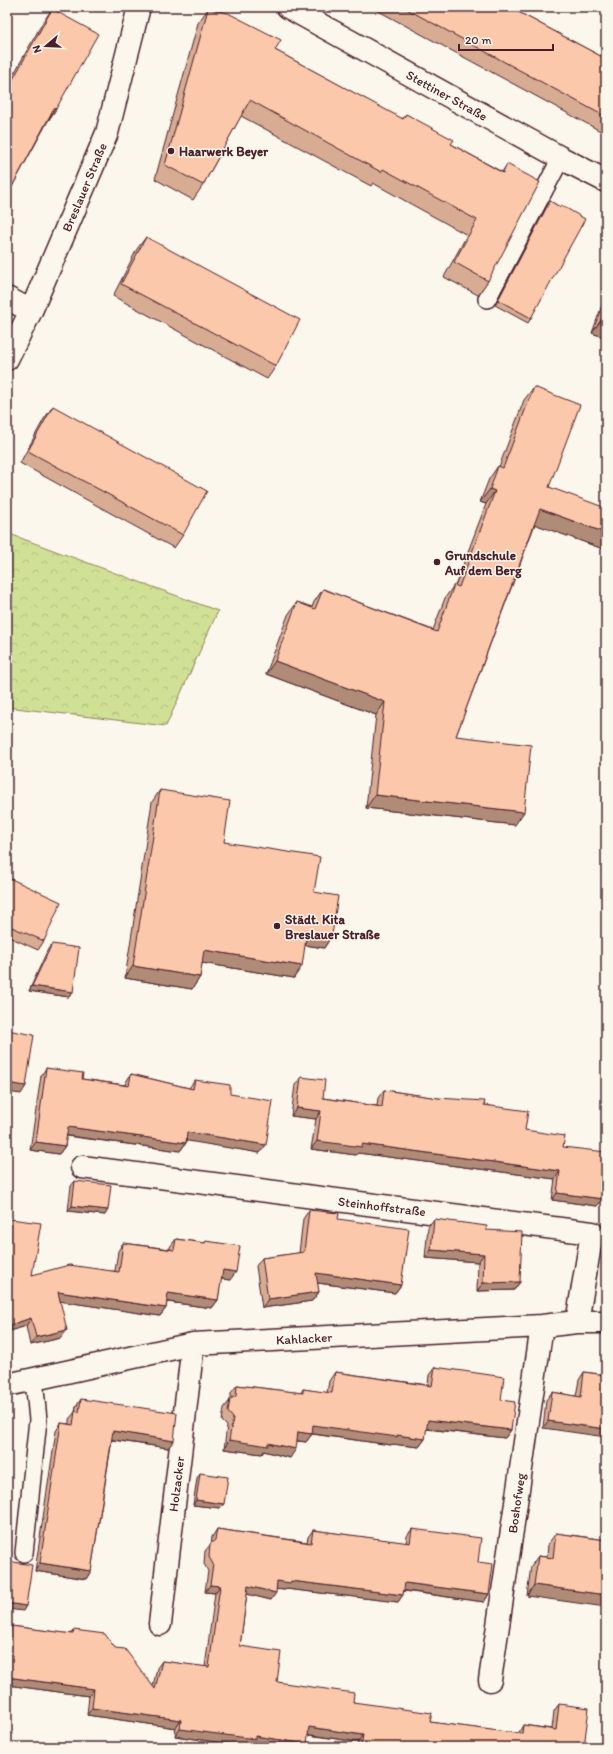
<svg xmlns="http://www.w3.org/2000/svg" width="613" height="1754" viewBox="0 0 613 1754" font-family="Itim,sans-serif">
<defs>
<pattern id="park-crowns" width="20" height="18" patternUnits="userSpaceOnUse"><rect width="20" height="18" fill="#d0e195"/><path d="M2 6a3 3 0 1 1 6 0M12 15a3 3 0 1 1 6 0" fill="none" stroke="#b4c181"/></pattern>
</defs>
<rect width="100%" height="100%" fill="#fbf7ec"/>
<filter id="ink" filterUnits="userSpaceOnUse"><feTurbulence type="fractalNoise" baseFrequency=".025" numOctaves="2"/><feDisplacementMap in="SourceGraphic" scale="8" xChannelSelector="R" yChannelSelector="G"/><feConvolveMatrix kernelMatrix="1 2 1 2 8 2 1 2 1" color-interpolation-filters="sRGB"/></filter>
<g filter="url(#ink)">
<path fill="url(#park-crowns)" stroke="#8d8060" d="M7,533l211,78 -52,115 -159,-19z"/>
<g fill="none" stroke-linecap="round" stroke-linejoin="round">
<g stroke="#4a1f2b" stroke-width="20">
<path id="lane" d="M487,299l74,-141
M24,1553l14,-133 -4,-41"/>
</g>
<g stroke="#4a1f2b" stroke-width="25">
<path id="street" d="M288,7l273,151 45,23
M7,298l24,13
M7,359l24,-48 76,-178 32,-126
M82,1167l510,66 -15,89
M7,1385l186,-41 349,-18 35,-4h29
M160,1624l33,-280
M490,1680l52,-354"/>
</g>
<use href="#lane" stroke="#fbf7ec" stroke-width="17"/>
<use href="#street" stroke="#fbf7ec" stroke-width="22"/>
</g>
<path fill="#d8ac93" stroke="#4a1f2b" d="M371,7h138l97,52v75z
M594,7h12v7z
M52,9l4,100 -8,12 -41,75v-110l36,-64z
M208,9l67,41 127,69 4,-5 45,30 51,28 5,-8 -19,117 -10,14 -34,-18 23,-42 -94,-52 -2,3 -130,-70 -38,69 -10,15 -38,-21 43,-156z
M550,201l10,6 -29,111 -3,5 -33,-18 52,-99z
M146,237l130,129 -9,13 -154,-83 24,-47z
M606,294v44l-14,-5z
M534,387l15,100 57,63 -71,-26 -79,212 59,89 -149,-17 10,-93 -110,-41 22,-59 9,-13 15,5 2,-5 9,-13 110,41 12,-32 9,-13 1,1 31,-82 -6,-2 9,-23 9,-13 1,1 25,-67z
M53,406l130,129 -9,13 -154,-85 24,-44z
M160,790l64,52 90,50 18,43 -8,13 -19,-3 -11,33 -92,-15 -2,14 -8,12 -67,-11 27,-176z
M7,877l37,64 -6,9 -31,-14z
M52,944l21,48 -4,5 -40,-6 19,-42z
M46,1068l36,11 43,6 1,-3 5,-8 58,14 6,-8 35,14 30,59 -74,-13v3l-6,8 -114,-15 -1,10 -6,8 -29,-4 11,-74z
M301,1077l22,21 54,8 1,-8 6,-8 100,15 41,25 38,17 40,52 -6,7 -45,-6 3,-21 -197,-26 -2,2 -45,-6 5,-30 -25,-3 4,-31z
M75,1181l30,34 -37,-4 3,-25z
M309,1210l29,9 63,66 -6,8 -78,-10 2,9 -7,9 -50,7 -6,-42 6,-8 37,-5 4,-34z
M10,1219l22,56 83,-4 3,-20 5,-8 47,6v-2l6,-8 28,4 2,-2 24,39 -9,-1 -3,21 -6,8 -45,-6 -1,6 -6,8 -100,-15 1,37 -31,7 -4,-19 -19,6v-109z
M434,1219l52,11 34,52 -6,8 -37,1 1,-29 -53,-4 3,-31z
M435,1367l66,33 10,30 -6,8 -79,-9 -1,10 -6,8 -27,-3 -1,1 -79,-11 -6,8 -9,-1 -7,17 -26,-7 -2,3 -38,-5 3,-23 -5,-5 2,-13 7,-9v-6l6,-8 64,8 2,-4 24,4 2,-12 6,-9 93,13 1,-10z
M584,1372l22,3 -63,53 3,-28 6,-8 24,4 3,-16z
M81,1399l87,49 -56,-8 -21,131 -5,8 -51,-8 21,-140 5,-8 8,1v-5l6,-7 1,-5z
M200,1473l24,31 -4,4 -27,-3 4,-27z
M217,1529l90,13 1,-5 5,-7 93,13 1,-7 5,-7 66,33 11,32 -5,8 -80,-11 -6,11 -112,-13 -1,1 -9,-1 -5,11 -24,-6 -7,52 37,36 153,40 88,12 5,-9 29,4 2,-18 5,-7 25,43h-227l1,-5 -50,-7 -56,9 -2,3 -75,-11 1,-8 -89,-13 2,-19 -82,-11v-54l4,-5 60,8 3,-4 41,18 38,38 4,-18 5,-7 43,6 10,-74 -10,-1 3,-21 -4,-7 1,-13 6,-7 1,-7z
M556,1533l50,7 -79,56 4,-30 7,-10 9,1 1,-13z"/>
<path fill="#b08c78" stroke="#4a1f2b" d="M54,108l2,1 -8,12z
M601,320l5,2v16l-14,-5z
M490,489l5,2 -9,13 -6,-2z
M540,509l66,24v17l-75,-27z
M275,661l110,41 -9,13 -110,-41z
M375,795l149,17 -9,13 -149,-17z
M307,932l25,3 -8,13 -25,-4z
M204,950l98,16 -8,12 -98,-16z
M133,966l67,11 -8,12 -67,-11z
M32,986l41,6 -4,5 -40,-6z
M7,1083l19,3 -5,8 -14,-2z
M297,1108l24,3 -5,8 -25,-3z
M68,1127l118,16 -6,8 -118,-16z
M187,1132l79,13 -6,8 -78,-13z
M317,1141l45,3 198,27 -5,8 -197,-26 -2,2 -45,-6z
M36,1142l29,4 -6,8 -29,-4z
M557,1193l46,6 -6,7 -45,-6z
M72,1206l36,4 -3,5 -37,-4z
M431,1250l53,4 -6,8 -53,-4z
M223,1270l13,2 -6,8 -13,-2z
M316,1273l85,12 -6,8 -85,-11z
M520,1282l-6,8 -37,1 6,-8z
M58,1292l108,16 -6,8 -108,-16z
M319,1292l-7,9 -50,7 6,-9z
M168,1293l50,7 -6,8 -50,-7z
M31,1318l-5,8 -19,6v-6z
M67,1330l-6,8 -31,7 6,-8z
M428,1420l83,10 -6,8 -83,-10z
M548,1421l58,8v8l-63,-9z
M313,1425l84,10 28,4 -6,8 -27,-3 -1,1 -84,-12z
M113,1431l61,10 -6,7 -60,-9z
M298,1432l14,2 -6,8 -14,-2z
M229,1440l39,3 28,6 -6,9 -26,-7 -2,3 -38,-5z
M196,1500l28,4 -4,4 -27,-3z
M40,1563l51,8 -5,8 -51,-8z
M277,1581h14l112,14 -5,7 -112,-13 -1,1 -13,-1z
M405,1583l84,11 -5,8 -84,-12z
M210,1585l10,1 -5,7 -10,-1z
M534,1585l72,10v12l-79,-11z
M248,1586l28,7 -5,7 -28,-7z
M7,1603l19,3 -3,5 -16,-2z
M7,1677l87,12 -5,7 -82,-11z
M92,1708l89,12 -5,8 -89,-13z
M309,1727l54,8 -5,7 -54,-8z
M180,1729l75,7 52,8 -2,3h-33l-20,-3 -2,3 -75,-11z"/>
<path fill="#fbc8ab" stroke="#4a1f2b" d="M403,7h106l97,52v58z
M52,9l46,25 -42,75 -2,-1 -47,88v-106z
M208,9l20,4 53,27 -6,10 128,69 3,-5 48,26 -3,4 52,29 4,-9 33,18 -52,99 -34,-19 23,-42 -94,-51 -2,3 -131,-72 -47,85 -38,-20z
M550,201l10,6 1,-2 24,14 -54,99 -33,-18z
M146,237l154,83 -24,46 -155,-82z
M606,306v16l-5,-2z
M534,387l46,18 -31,82 57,21v25l-66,-24 -84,227 75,9 -7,67 -149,-17 10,-93 -110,-41 22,-59 18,7 8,-20 114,43 17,-47 5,2 36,-96 -5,-2 8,-23 5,2z
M53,406l154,85 -24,44 -155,-84z
M160,790l70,11 -6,41 96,15 -6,35 24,4 -6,39 -25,-3 -5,34 -98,-16 -4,27 -67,-11z
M7,877l54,25 -17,39 -37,-16z
M52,944l27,4 -6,44 -41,-6z
M7,1030l27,5 -8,51 -19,-3z
M46,1068l37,5 -1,6 47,7 2,-12 62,15 2,-9 35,5v9l43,7 -7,44 -79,-13 -1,11 -118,-16 -3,19 -29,-4z
M301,1077l24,3 -2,18 59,9 2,-17 54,8 47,3 -1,4 44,6 -3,19 40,6 -2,11 43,5v23l-3,24 -46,-6 3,-22 -198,-27v3l-45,-6 4,-30 -24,-3z
M75,1181l36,4 -3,25 -36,-4z
M309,1210l30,3 -1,6 71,10 -8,56 -85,-12 3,19 -51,7 -6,-41 42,-6z
M10,1219l31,4 -9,52 37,-10 50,7 4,-29 51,7 2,-11 29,4 1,-2 34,5 -4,26 -13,-2 -5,30 -50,-7 -2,15 -108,-16 9,38 -31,7 -5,-19 -24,8v-89z
M434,1219l53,7 -1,4 36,2 -2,50 -37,1 1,-29 -53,-4z
M435,1367l69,10 -3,23 14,2 -4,28 -83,-10 -3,19 -28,-4v2l-84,-12 -1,9 -14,-2 -2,17 -28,-6v3l-39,-6 4,-22 -5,-6 2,-13 6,-3 1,-11 66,8v-4l29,4 3,-21 97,14z
M584,1372l22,3v54l-58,-8 4,-29 29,5z
M81,1399l96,14 -3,28 -61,-10 -22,140 -51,-8 21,-140 12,2 2,-14 4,1z
M200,1473l28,4 -4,27 -28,-4z
M217,1529l94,14 2,-13 97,13 2,-14 69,9 -3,24 15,2 -4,30 -84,-11 -2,12 -112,-14 -1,2 -13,-2 -1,12 -28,-7 -8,60 41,6 -4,30 77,11 -1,9 79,11 -2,9 92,12 1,-9 33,5 3,-26 30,4 -5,39h-191l-7,-1v1h-25l2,-12 -54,-8 -2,17 -52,-8v3l-75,-10 1,-9 -89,-12 2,-19 -87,-12v-24l4,-27 62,8 1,-4 31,4 10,14 10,1 30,40 7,-28 47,6 11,-81 -10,-1 3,-21 -4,-7 1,-13 5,-4z
M556,1533l50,7v55l-72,-10 4,-29 15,2z
M7,1561l25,4 -6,41 -19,-3z"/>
</g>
<g fill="#4a1f2b" stroke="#fbf7ec" stroke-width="1.5">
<circle cx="171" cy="151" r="4"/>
<circle cx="437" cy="562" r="4"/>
<circle cx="277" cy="926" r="4"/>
</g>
<g text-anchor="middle" stroke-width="3" stroke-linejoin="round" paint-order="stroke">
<g font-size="13" fill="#4a1f2b" stroke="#fbf7ec">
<text transform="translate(447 95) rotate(29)" y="5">Stettiner Straße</text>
<text transform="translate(84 187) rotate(-67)" y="5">Breslauer Straße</text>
<text transform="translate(382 1206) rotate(7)" y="5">Steinhoffstraße</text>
<text transform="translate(304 1338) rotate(-3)" y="5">Kahlacker</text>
<text transform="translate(176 1484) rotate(-83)" y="5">Holzacker</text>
<text transform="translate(516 1503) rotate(-82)" y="5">Boshofweg</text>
</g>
<g font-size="13" font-weight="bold" fill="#4a1f2b" stroke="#fbf7ec" text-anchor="start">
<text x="179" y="156">Haarwerk Beyer</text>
<text x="445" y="560">Grundschule<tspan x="445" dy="15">Auf dem Berg</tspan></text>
<text x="285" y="924">Städt. Kita<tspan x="285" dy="15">Breslauer Straße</tspan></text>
</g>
</g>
<rect width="613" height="1754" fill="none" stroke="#fbf7ec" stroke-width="24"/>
<rect x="12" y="12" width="589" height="1730" fill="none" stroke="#4a1f2b" stroke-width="1.5" filter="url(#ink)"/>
<g transform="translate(46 46) rotate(251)" stroke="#fbf7ec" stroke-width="3" paint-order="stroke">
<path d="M0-3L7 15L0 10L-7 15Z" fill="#4a1f2b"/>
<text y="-6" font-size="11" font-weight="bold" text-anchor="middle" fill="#4a1f2b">N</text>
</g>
<path d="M459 44v6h94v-6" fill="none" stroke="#4a1f2b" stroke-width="2"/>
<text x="465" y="44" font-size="12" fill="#4a1f2b" stroke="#fbf7ec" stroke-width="3" paint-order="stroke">20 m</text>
</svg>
